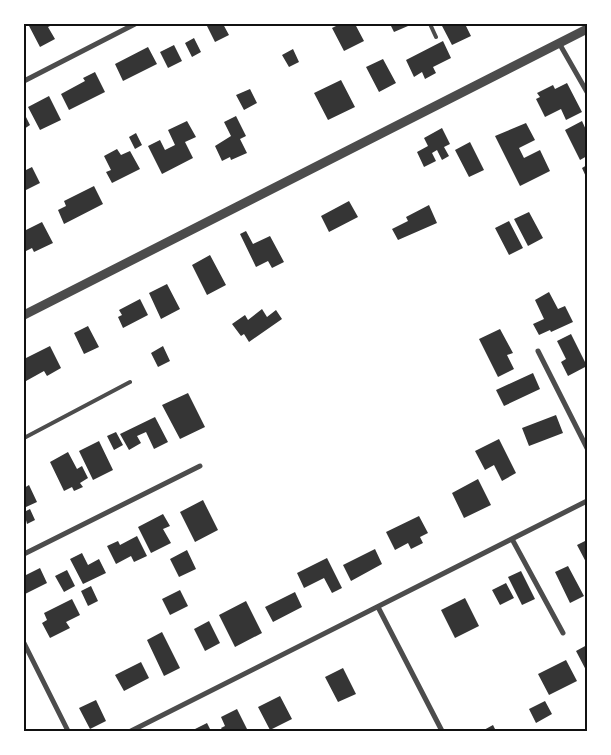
<svg xmlns="http://www.w3.org/2000/svg" width="611" height="755" viewBox="0 0 611 755" font-family="'PT Sans Narrow',sans-serif">
<rect width="100%" height="100%" fill="#fff"/>
<path fill="#353535" d="M28,24h26l-6,3 7,12 -15,8z
M206,24h17l6,11 -14,7z
M340,24h15l9,17 -20,10 -12,-23z
M390,24h17l1,2 -14,6z
M441,24h24l6,12 -19,9z
M194,38l7,14 -9,5 -7,-14z
M443,41l8,17 -18,9 3,6 -11,6 -3,-7 -8,5 -8,-17z
M174,45l8,16 -14,7 -8,-16z
M148,47l9,17 -34,17 -8,-17z
M293,49l6,13 -10,5 -7,-12z
M383,59l13,24 -17,9 -13,-25z
M95,72l10,20 -36,18 -8,-16 24,-13 -2,-3z
M341,80l14,27 -27,13 -14,-27z
M567,83l15,29 -16,8 -5,-11 -16,8 -9,-18 4,-2 -3,-4 16,-8 2,4z
M250,89l7,14 -13,7 -8,-15z
M49,96l12,24 -21,10 -12,-23z
M24,113l6,12 -6,4z
M236,116l10,20 -6,3 7,14 -16,7 -1,-3 -8,4 -7,-15 16,-10 -7,-14z
M187,121l9,16 -11,5 8,16 -31,16 -14,-28 12,-6 5,10 10,-5 -7,-15z
M582,121l5,11v24l-7,4 -15,-30z
M526,123l9,17 -16,8 5,10 16,-8 10,21 -30,15 -25,-50z
M442,128l8,16 -6,3 5,9 -7,4 -5,-10 -5,3 4,8 -12,6 -7,-15 11,-6 -4,-8z
M136,133l6,12 -7,4 -6,-12z
M470,142l14,28 -15,7 -14,-27z
M117,149l4,6 9,-4 10,18 -28,14 -6,-11 5,-2 -7,-14z
M587,165v14l-5,-11z
M24,166l2,4 6,-3 8,16 -16,8z
M94,186l9,18 -39,20 -6,-14 8,-4 -2,-5z
M349,201l9,16 -29,15 -8,-16z
M429,205l8,18 -39,17 -6,-11 16,-8 -2,-4z
M529,212l14,26 -15,8 -14,-27z
M509,221l14,27 -14,7 -14,-27z
M42,222l11,21 -19,9 -2,-4 -8,4v-21z
M246,231l7,13 17,-8 14,26 -12,6 -4,-7 -12,6 -16,-33z
M210,255l16,30 -19,10 -15,-30z
M167,284l13,25 -19,10 -12,-26z
M549,292l9,17 7,-3 8,16 -22,10 -1,-2 -11,5 -6,-11 11,-5 -9,-19z
M140,299l8,16 -25,13 -5,-11 4,-2 -3,-5z
M262,309l5,8 9,-7 6,9 -33,23 -5,-8 -3,2 -9,-12 13,-9 3,5z
M88,326l11,21 -15,7 -10,-21z
M500,329l13,24 -6,2 7,14 -16,8 -19,-38z
M571,334l16,32 -19,10 -7,-14 5,-3 -9,-18z
M50,346l11,22 -14,8 -3,-5 -18,10 -2,-22z
M163,346l7,15 -12,6 -7,-14z
M533,373l7,16 -36,17 -8,-16z
M188,393l17,34 -25,12 -18,-34z
M556,415l7,18 -34,13 -7,-18z
M155,417l13,25 -14,7 -8,-17 -9,4 4,7 -12,7 -9,-16z
M116,432l7,13 -9,5 -7,-14z
M499,439l17,34 -14,8 -8,-16 -9,5 -10,-19z
M99,441l14,29 -20,10 -14,-29z
M68,452l9,17 5,-3 6,12 -8,5 3,4 -9,4 -2,-4 -8,4 -14,-29z
M478,479l13,26 -27,13 -12,-25z
M29,485l8,17 -11,5 -2,-19z
M203,500l15,30 -23,12 -15,-30z
M30,509l5,11 -8,4 -3,-12z
M163,514l7,12 -7,3 8,14 -20,10 -13,-26z
M419,516l9,17 -8,4 3,6 -12,6 -3,-6 -13,7 -9,-18z
M137,536l10,20 -13,6 -3,-6 -15,8 -9,-18 11,-5 2,4z
M587,540v24l-10,-19z
M375,549l7,15 -31,17 -8,-16z
M187,550l9,19 -17,8 -9,-18z
M82,553l6,12 11,-6 7,14 -23,11 -13,-25z
M327,558l15,30 -10,5 -8,-15 -20,10 -7,-15z
M568,566l16,30 -14,7 -15,-31z
M40,568l7,15 -22,11 -1,-18z
M67,570l8,16 -11,6 -9,-16z
M521,571l14,28 -13,6 -14,-28z
M506,583l8,15 -14,7 -8,-15z
M91,586l7,15 -10,5 -7,-15z
M180,590l8,16 -18,9 -8,-16z
M295,592l7,15 -29,15 -8,-15z
M465,598l14,28 -24,12 -14,-28z
M72,599l8,16 -14,7 4,6 -20,10 -8,-15 5,-3 -3,-7z
M246,601l16,32 -27,14 -16,-32z
M209,621l11,22 -15,8 -11,-22z
M162,632l18,36 -16,8 -17,-36z
M587,645v27l-11,-21z
M566,660l11,21 -28,14 -11,-21z
M141,662l8,16 -25,13 -9,-16z
M343,668l13,26 -18,8 -13,-25z
M280,696l12,23 -22,11 -12,-23z
M96,700l10,21 -16,8 -11,-21z
M545,701l7,13 -16,9 -7,-14z
M237,709l11,22h-25l-2,-3 4,-2 -4,-9z
M207,723l4,8h-15l-1,-2z
M493,725l3,6h-14z"/>
<g fill="none" stroke-linecap="round" stroke-linejoin="round">
<path stroke="#4c4c4c" stroke-width="4" d="M430,24l6,13
M24,438l106,-56"/>
<path stroke="#4c4c4c" stroke-width="5" d="M559,43l28,49
M24,81l111,-57
M538,351l49,97
M512,539l51,94
M24,554l176,-88
M378,607l64,124
M24,643l44,88
M131,731l456,-230"/>
<path stroke="#4c4c4c" stroke-width="9" d="M24,315l563,-286"/>
</g>
<rect width="611" height="755" fill="none" stroke="#ffffff" stroke-width="50"/>
<rect x="25" y="25" width="561" height="705" fill="none" stroke="#111" stroke-width="2"/>
</svg>
